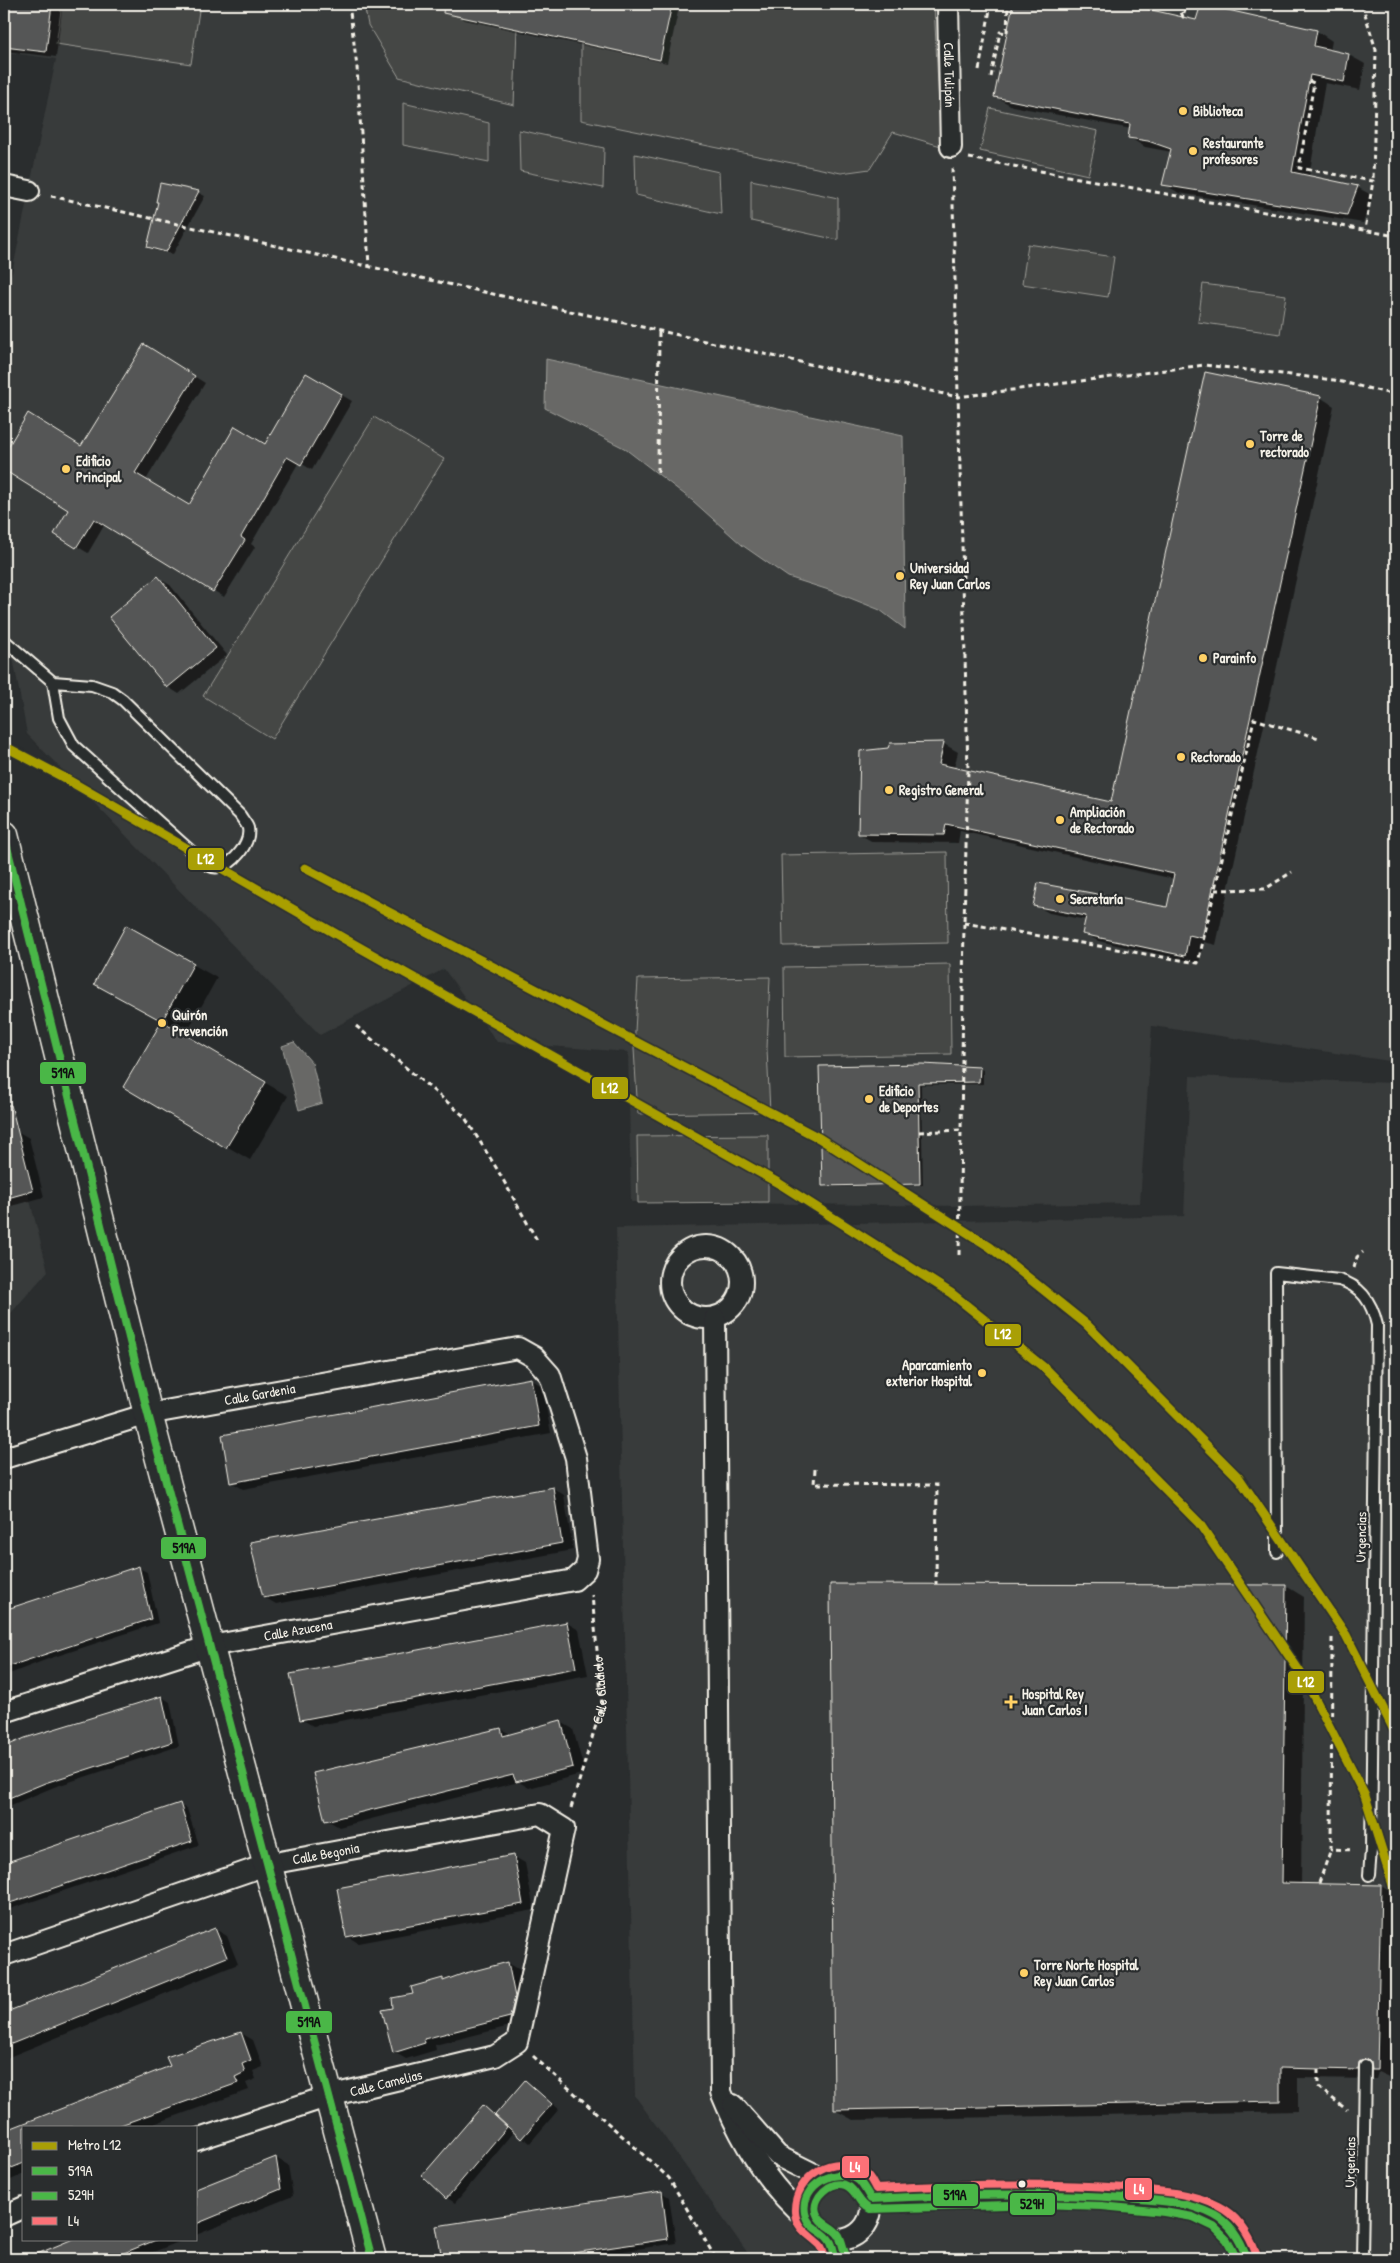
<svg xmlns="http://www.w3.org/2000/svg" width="1400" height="2263" viewBox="0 0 1400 2263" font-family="'Patrick Hand',sans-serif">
<rect width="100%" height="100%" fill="#2a2d2e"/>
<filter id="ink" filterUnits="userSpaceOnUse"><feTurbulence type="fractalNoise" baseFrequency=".02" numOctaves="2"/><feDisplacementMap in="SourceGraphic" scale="10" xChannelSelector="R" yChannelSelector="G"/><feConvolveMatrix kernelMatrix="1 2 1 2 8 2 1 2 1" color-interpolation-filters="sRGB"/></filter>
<g filter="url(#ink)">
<path fill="#373a3a" d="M4,4h1392v1058l-244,-36 -12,177 -182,3 -327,-4 -3,-150 -131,-10 -53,-73 -124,66 -293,-301 -23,-125v-332l8,-4 44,-214 -52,-7z
M1190,1076l206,7v1176h-644l-117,-163 -19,-868 568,-12z
M4,1099l44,172 -44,50z"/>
<path fill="#444645" stroke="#9c9c96" d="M62,4h138l-9,60 -135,-20z
M364,4h96l-4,12 61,12 -3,77 -115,-28 -31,-52z
M672,4h262l7,142 -48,-14 -23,37 -29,4 -260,-53v-77l78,17z
M403,103l86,20v39l-86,-17z
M990,108l108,23 -10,44 -108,-24z
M519,130l85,18 -1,40 -83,-17z
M635,154l84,18 2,42 -85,-19z
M751,180l87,18v42l-87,-19z
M1028,244l86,13 -6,40 -86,-13z
M1203,284l83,11 -6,39 -82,-12z
M374,417l70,42 -172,280 -69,-43z
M947,852l1,91 -165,3 -2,-91z
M950,964l1,90 -166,3 -1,-90z
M770,977l-3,72 3,63 -132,2 -4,-65 4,-70z
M768,1135v67l-130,1 -1,-67z"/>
<path fill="#676866" stroke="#9f9f9a" d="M546,359l357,77 2,193 -25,-19 -45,-18 -47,-15 -46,-32 -49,-44 -69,-53 -79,-40z
M294,1042l18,21 10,40 -23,7 -17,-64z"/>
<path fill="#0007" d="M4,4h59l-7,53 -52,-6z
M461,4h214l4,3 -12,56 -202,-43 -7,-5z
M1015,4h104l78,18 120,9 15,10 -2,10 19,4 16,9 -5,26 -35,-7 -16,94 48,10 16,9 -10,27 -184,-30 -15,-9 8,-32 -27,-5 -15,-9 1,-9 -119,-23 -16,-9z
M161,184l38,9 6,3 -32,58 -19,-4 -6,-3 12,-44z
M155,352l50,31 -59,97 44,27 75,-62 42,-70 45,26 -40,69 -13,-8 -48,82 4,3 -31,50 -119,-73 -17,29 -33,-20 15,-24 -66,-41v-12l25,-41 53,32z
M1320,397l14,9 -118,539 -12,-3 -5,21 -101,-22 -14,-8 2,-13 -37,-7 -14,-8 133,4 6,-30 -214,-48 -2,12 -85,-1 -14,-8 32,-90h53l14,8 -4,16 158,36z
M158,578l12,7 57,70 -48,39 -11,-7z
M126,927l91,51 -32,58 103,60 -38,64 -125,-74 39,-65 -46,-25z
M821,1067l158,1 4,2v14l-62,1 2,100 -96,2 -4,-2z
M17,1131l12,7 15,59 -40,11v-73z
M530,1379l12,7 9,47 -308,56 -12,-7z
M553,1488l11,7 9,55 -297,54 -12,-7z
M139,1568l8,4 11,51 -110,36 -44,17v-63z
M1286,1586l18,11 -3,287 80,2 15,9 -1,185 -17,-8 -2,7 -78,-1v33l-445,9 -18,-10z
M567,1623l12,7 9,45 -275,51 -12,-7 -10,-44z
M162,1697l8,5 9,44 -125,41 -50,21v-59l22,-10z
M561,1722l12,7 12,44 -56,15 -10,-6 -180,45 -12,-7 174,-91 11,6z
M179,1805l8,4 12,36 -195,66v-47z
M513,1856l12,7 9,47 -176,33 -11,-7z
M215,1929l12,7 11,28 -234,95v-44z
M508,1963l12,7 6,34 -4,19 -87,22 1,5 -30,9 -12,-7 1,-44 20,-13 28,-15 3,1z
M241,2033l12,7 10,27 -10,4 3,8 -10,4 3,7 -104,37h-121v47l-20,9v-50l168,-67z
M526,2082l33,27 -29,34 -15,-12 -60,72 -8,-5 -23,-22 60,-69 12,9z
M276,2158l12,7 5,31 -97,39v-44z
M661,2192l8,5 7,46 -104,16h-129l-5,-32z
M76,2239h110l-50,20h-109z"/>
<path fill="#555756" stroke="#f4f1e8" d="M4,4h48l-6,48 -42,-5z
M444,4h228l-12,56 -217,-47z
M1013,4h112l71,16 5,-16 116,26 -3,16 35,8 -5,28 -34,-7 -18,97 66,14 -11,29 -185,-30 9,-36 -23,-8 -20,-3 2,-14 -136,-27z
M160,183l39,8 -33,61 -19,-5 11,-45h-2z
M144,344l51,32 -60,97 54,32 46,-79 30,18 41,-71 36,21 -41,71 -14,-8 -46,80 4,3 -32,52 -119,-73 -18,29 -22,-14 14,-24 -64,-40v-16l24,-41 53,33z
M1205,372l116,24 -119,542 -13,-3 -4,21 -103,-22 4,-18 -53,-10 5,-23 129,24 7,-33 -228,-50 -2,11 -86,-1 2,-83 28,-3 2,-5 54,-1 -5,22 172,38z
M158,576l58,72 -49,40 -58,-71z
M126,925l68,38 -32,58 -68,-37z
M162,1021l104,61 -40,66 -103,-61z
M922,1064l58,3 -1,15 -61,1 2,101 -98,2 -3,-120z
M4,1105h7l22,86 -29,8z
M531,1378l8,48 -309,57 -8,-48z
M553,1487l9,56 -299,55 -13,-56z
M139,1566l12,53 -147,49v-58z
M830,1584l456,1 -4,298 99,2 -4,185h-5l-1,-8 -5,-3 -7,3 -1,8 -78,-2v33l-446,9z
M567,1622l9,46 -276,52 -10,-46z
M162,1696l10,46 -127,41 -41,17v-53l21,-9z
M561,1720l12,47 -57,15 -3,-7 -188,46 -12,-48 188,-45 2,8z
M180,1803l12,38 -188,64v-42z
M514,1855l9,49 -177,33 -9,-49z
M215,1928l12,29 -223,90v-34z
M508,1962l7,35 -5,20 -86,22 1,4 -32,10 -11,-43 11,-2 -1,-10 21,-4 -2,-7 32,-9v3l19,-7z
M241,2032l10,28 -9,4 3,8 -10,5 3,6 -123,44h-91v36l-20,8v-40l166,-65 -4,-9z
M525,2080l27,24 -31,35 -26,-24z
M483,2105l24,22 -61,72 -24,-23z
M276,2157l5,32 -85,35v-35z
M662,2191l6,48 -136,20h-90l-6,-33z
M73,2239h83v1l-47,19h-84z"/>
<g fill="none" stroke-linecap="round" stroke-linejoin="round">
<g stroke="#f4f1e8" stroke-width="14">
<path id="lane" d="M4,640l49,42 39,3 20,7 11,8 117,115c2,4 7,9 8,13 3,15 -15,37 -29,39 -7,2 -13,-3 -18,-7l-127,-114 -15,-28 -6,-36
M1277,1552l-1,-279 63,7c23,6 33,23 38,45l-6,525 -2,25
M1362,2259l3,-193"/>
</g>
<g stroke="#f4f1e8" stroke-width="24">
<g id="street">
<path id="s2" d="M948,4l3,143"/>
<path d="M4,186l25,5"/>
<circle cx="706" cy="1282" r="36"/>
<path d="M715,1318l6,774c19,47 46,93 85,126"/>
<path id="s3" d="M4,1458l144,-44 370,-66 16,9 16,18 26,83 12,101 -3,11 -11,10 -364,66 -206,66"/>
<path id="s4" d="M4,1955l265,-91 271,-50 24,15 -47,213 -22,14 -166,40 -133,44"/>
<path d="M733,2105l45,51 44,22"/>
<circle cx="838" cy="2207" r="33"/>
<path d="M871,2199c88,-5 177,-8 265,0 25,3 55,4 78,16 16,9 28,26 33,44"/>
<path d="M4,2216l20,-9"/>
<path d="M830,2240l6,19"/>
</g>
</g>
<g stroke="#f4f1e8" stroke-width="31">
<path id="secondary" d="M4,835l144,579 224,845"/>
</g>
<g stroke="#f4f1e8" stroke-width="3" stroke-dasharray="5 4" stroke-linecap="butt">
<path d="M349,4l8,63 12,199"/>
<path d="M1178,4l5,13 3,-13"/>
<path d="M1362,4l14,46 -3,131"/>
<path d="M979,70l12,-66"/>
<path d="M991,77l9,-45 7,1 1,-29"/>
<path d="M1309,81l5,2 -15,85 74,13 -8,49"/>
<path d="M969,158l427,78"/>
<path d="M51,196l907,201 246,-32 130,15 62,15"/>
<path d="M658,472l1,-142"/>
<path d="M1215,890l50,-1 27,-17"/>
<path d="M964,923l234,40 56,-244 65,19"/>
<path d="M356,1026l108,90 33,53 41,73"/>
<path d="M919,1132l42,-2 3,-207 4,-153 -16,-603"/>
<path d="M959,1255l2,-125"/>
<path d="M1354,1268l3,-11 6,-5"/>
<path d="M815,1469l-1,15 123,1 -1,99"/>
<path d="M1332,1638l-1,211 22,1"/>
<path id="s1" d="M571,1808l31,-103 -10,-110"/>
<path d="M1319,1883l12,-34"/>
<path d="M533,2056l136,122 47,81"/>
<path d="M1318,2069v18l29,23"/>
</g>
<use href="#lane" stroke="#2a2d2e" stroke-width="10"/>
<use href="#street" stroke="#2a2d2e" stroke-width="20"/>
<use href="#secondary" stroke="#2a2d2e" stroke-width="28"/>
<g stroke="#2a2d2e" stroke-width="11">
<path id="bus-1" d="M4,835l144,579 224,845
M836,2259c-2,-5 -3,-14 -6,-18 -7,-12 -22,-11 -25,-28 -5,-28 32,-48 53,-33 5,4 9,13 13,19 85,-5 169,-7 254,-1 29,2 62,3 89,17 17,9 27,26 33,44"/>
</g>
<g stroke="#2a2d2e" stroke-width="11">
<path id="bus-2" d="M846,2256c-3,-7 -4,-17 -8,-22 -7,-9 -19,-10 -22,-22 -4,-14 15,-32 29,-27 12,4 13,20 25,24l167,-5 65,2 62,6 29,5 21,10 13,13 10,19"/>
</g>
<g stroke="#2a2d2e" stroke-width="11">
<path id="bus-3" d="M826,2259c-2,-4 -3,-11 -6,-14 -10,-10 -24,-16 -25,-33 -2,-35 41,-63 70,-39 5,3 8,11 11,16 84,-5 167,-7 250,-1 30,3 65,4 92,18 20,10 32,30 39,50"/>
</g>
<use href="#bus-1" stroke="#4ab747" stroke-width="8"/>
<use href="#bus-2" stroke="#4ab747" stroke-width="8"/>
<use href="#bus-3" stroke="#fc7177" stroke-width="8"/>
<g stroke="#2a2d2e" stroke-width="12">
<path id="metro-1" d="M4,746l57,30 289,166 430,242 171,109 96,77 152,153 107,158 59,115 31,99
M305,868l514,270 171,109 96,77 153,154 107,157 50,99"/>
</g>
<use href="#metro-1" stroke="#a99f06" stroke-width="9"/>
</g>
</g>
<g fill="#ffd166" stroke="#2a2d2e" stroke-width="2">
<circle cx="1183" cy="111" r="5"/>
<circle cx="1193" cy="151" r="5"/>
<circle cx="1250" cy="444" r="5"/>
<circle cx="66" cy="469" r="5"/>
<circle cx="900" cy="576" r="5"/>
<circle cx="1203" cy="658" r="5"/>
<circle cx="1181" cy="757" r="5"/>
<circle cx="889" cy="790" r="5"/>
<circle cx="1060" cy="820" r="5"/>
<circle cx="1060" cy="899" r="5"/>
<circle cx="162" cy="1023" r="5"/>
<circle cx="869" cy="1099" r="5"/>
<circle cx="982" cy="1373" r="5"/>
<path d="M1008.5 1694.5h5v5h5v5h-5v5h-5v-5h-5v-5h5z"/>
<circle cx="1024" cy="1973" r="5"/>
</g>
<circle fill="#f4f1e8" stroke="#2a2d2e" stroke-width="2" cx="1022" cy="2184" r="4.5"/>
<g text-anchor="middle" stroke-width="4.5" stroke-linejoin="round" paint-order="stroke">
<g font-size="14" fill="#f4f1e8" stroke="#2a2d2e">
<text dy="5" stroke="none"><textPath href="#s2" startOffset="71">Calle Tulipán</textPath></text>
<text dy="5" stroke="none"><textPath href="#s3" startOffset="264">Calle Gardenia</textPath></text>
<text transform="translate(1361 1537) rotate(-89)" y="5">Urgencias</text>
<text transform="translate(298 1630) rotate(-10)" y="5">Calle Azucena</text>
<text dy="5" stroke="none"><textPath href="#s1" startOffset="122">Calle Gladiolo</textPath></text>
<text dy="5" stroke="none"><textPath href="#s4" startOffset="338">Calle Begonia</textPath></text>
<text transform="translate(386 2083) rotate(-14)" y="5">Calle Camelias</text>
<text transform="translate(1350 2162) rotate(-89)" y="5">Urgencias</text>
</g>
<g font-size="14" font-weight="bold" fill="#f4f1e8" stroke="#2a2d2e" text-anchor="start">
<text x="1193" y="116">Biblioteca</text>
<text x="1203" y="148">Restaurante<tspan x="1203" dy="16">profesores</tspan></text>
<text x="1260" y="441">Torre de<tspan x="1260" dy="16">rectorado</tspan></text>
<text x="76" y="466">Edificio<tspan x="76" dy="16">Principal</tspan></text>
<text x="910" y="573">Universidad<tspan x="910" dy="16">Rey Juan Carlos</tspan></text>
<text x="1213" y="663">Parainfo</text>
<text x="1191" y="762">Rectorado</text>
<text x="899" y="795">Registro General</text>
<text x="1070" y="817">Ampliación<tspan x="1070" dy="16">de Rectorado</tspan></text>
<text x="1070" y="904">Secretaría</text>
<text x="172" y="1020">Quirón<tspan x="172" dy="16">Prevención</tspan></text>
<text x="879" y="1096">Edificio<tspan x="879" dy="16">de Deportes</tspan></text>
<text x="972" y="1370" text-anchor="end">Aparcamiento<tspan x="972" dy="16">exterior Hospital</tspan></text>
<text x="1022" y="1699">Hospital Rey<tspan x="1022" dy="16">Juan Carlos I</tspan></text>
<text x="1034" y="1970">Torre Norte Hospital<tspan x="1034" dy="16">Rey Juan Carlos</tspan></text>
</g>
</g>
<g stroke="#2a2d2e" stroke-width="2">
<rect x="187" y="847" width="38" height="24" rx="5" fill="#a99f06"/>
<rect x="39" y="1061" width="48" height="24" rx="5" fill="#4ab747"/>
<rect x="591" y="1076" width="38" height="24" rx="5" fill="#a99f06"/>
<rect x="984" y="1323" width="38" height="24" rx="5" fill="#a99f06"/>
<rect x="160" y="1536" width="47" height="24" rx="5" fill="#4ab747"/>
<rect x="1287" y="1670" width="38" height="24" rx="5" fill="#a99f06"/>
<rect x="285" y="2010" width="48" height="24" rx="5" fill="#4ab747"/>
<rect x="841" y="2155" width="29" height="24" rx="5" fill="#fc7177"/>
<rect x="1124" y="2177" width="29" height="24" rx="5" fill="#fc7177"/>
<rect x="932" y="2183" width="47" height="24" rx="5" fill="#4ab747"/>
<rect x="1009" y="2192" width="47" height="24" rx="5" fill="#4ab747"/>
</g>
<g font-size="14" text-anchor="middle" font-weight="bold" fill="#fff">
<text x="206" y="864">L12</text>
<text x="610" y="1093">L12</text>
<text x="1003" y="1339">L12</text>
<text x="1306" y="1687">L12</text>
<text x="855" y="2172">L4</text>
<text x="1139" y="2194">L4</text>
</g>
<g font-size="14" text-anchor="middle" font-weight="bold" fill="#111">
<text x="63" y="1078">519A</text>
<text x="184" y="1553">519A</text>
<text x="309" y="2027">519A</text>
<text x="955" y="2200">519A</text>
<text x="1032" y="2209">529H</text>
</g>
<rect width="1400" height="2263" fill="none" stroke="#2a2d2e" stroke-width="20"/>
<rect x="10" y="10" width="1380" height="2243" fill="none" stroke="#f4f1e8" stroke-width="2" filter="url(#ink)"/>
<rect x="22" y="2126" width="175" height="115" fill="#2a2d2e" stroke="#7b7b78"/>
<rect x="32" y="2142" width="25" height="8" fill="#a99f06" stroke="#7b7b78"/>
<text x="68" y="2150" font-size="15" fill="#f4f1e8">Metro L12</text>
<rect x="32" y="2167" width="25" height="8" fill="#4ab747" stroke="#7b7b78"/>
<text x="68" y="2176" font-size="15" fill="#f4f1e8">519A</text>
<rect x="32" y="2192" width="25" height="8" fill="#4ab747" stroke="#7b7b78"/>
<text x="68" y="2200" font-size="15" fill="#f4f1e8">529H</text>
<rect x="32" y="2217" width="25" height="8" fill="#fc7177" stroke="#7b7b78"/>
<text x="68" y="2226" font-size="15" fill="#f4f1e8">L4</text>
</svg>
